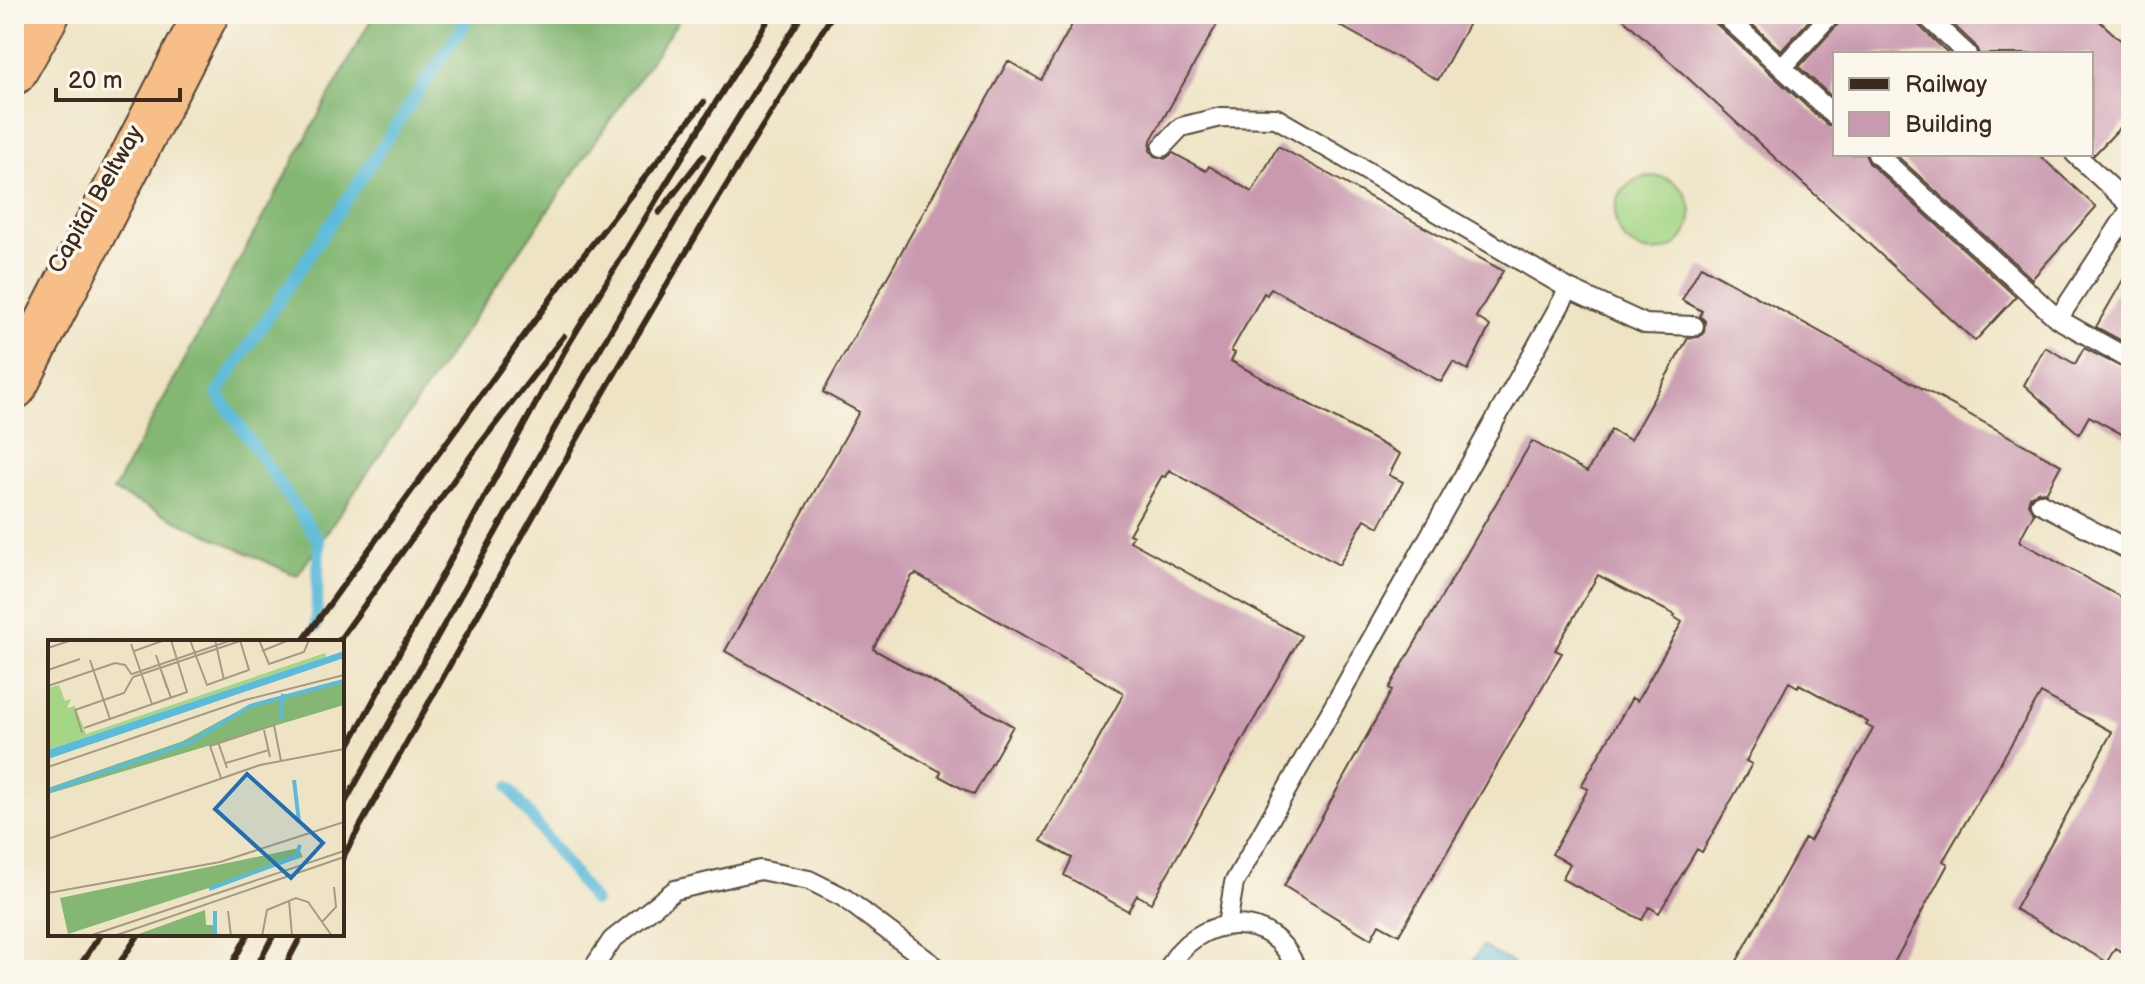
<svg xmlns="http://www.w3.org/2000/svg" width="2145" height="984" viewBox="0 0 2145 984" font-family="'Balsamiq Sans',sans-serif">
<rect width="100%" height="100%" fill="#fbf7ec"/>
<filter id="ink" filterUnits="userSpaceOnUse"><feTurbulence type="fractalNoise" baseFrequency=".0125" numOctaves="2"/><feDisplacementMap in="SourceGraphic" scale="16" xChannelSelector="R" yChannelSelector="G"/><feConvolveMatrix kernelMatrix="1 2 1 2 8 2 1 2 1" color-interpolation-filters="sRGB"/></filter>
<filter id="wash" filterUnits="userSpaceOnUse"><feTurbulence type="fractalNoise" baseFrequency=".006" numOctaves="4" result="noise"/><feDisplacementMap in="SourceGraphic" scale="32" xChannelSelector="R" yChannelSelector="G"/><feGaussianBlur stdDeviation="1.8" result="paint"/><feColorMatrix in="noise" values="0 0 0 0 0 0 0 0 0 0 0 0 0 0 0 0 0 1.4 0 .05"/><feComposite in="paint" operator="in"/></filter>
<g filter="url(#wash)">
<rect width="100%" height="100%" fill="#eee4c5"/>
<path fill="#a4d686" stroke="#708052" stroke-width="2" d="M1615 214a38 38 0 1 1 76 0a38 38 0 1 1-76 0Z"/>
<path fill="#83b773" stroke="#5f7048" stroke-width="2" d="M374,14h309l-386,562 -184,-85z"/>
<path fill="#5bbbda" stroke="#4b727c" stroke-width="2" d="M1482,946l37,21 -2,3h-56l7,-2z"/>
<g fill="none" stroke-linecap="round" stroke-linejoin="round">
<path stroke="#5bbbda" stroke-width="12" d="M316,626l3,-85 -102,-148 254,-379
M509,787l85,114"/>
</g>
<g id="blocks">
<path fill="#c999af" d="M1078,14h145l-72,126 -1,10 4,6 11,3 8,-6 33,18 3,-5 43,26 26,-46 225,125 -27,46 14,9 -22,44 -15,-8 -12,20 -170,-94 -4,7 -3,-2 -33,58 4,2 -4,8 169,93 -11,21 14,7 -24,45 -14,-8 -26,46 -170,-95 -4,7 -3,-1 -33,58 4,2 -3,5 171,95 -150,267 -14,-8 -9,16 -64,-36 8,-17 -31,-17 82,-146 -1,-3 -206,-118 -4,2 -39,73 140,77 -39,69 -35,-19 2,-4 -216,-121 134,-239 -36,-20 185,-331 33,19z
M1319,14h155l-36,66z
M1618,14h93l4,9 112,102 8,3v26h30l4,9 147,134 -41,44z
M1741,14h74l-34,37z
M1843,14h69l4,9 33,31h-114v46l-36,-33 41,-45z
M1942,14h150l39,36v66l-37,39 -3,-3v-98h-112l-4,-9z
M1895,154h143l58,53 -64,72z
M1701,266l360,199 -15,28 -7,-2 -9,6 -2,7 6,9 -15,28 112,62v354l-16,-9 -8,14 -92,-53 97,-177 -71,-39 -98,168 5,3 -58,106h-158l73,-132 5,3 63,-112 -7,-4 2,-3 -69,-38 -1,3 -9,-5 -43,79 6,3 -50,88 -5,-3 -38,64 -10,-6 -7,13 -80,-41 8,-15 -18,-10 36,-65 -7,-3 51,-88 5,3 45,-79 -8,-5 1,-2 -77,-40 -43,75 7,3 -163,282 -20,-11 -8,15 -87,-53 108,-196 -3,-2 143,-247 55,31 24,-42 19,10 58,-102 11,-1 5,-5 1,-11 -5,-5 2,-5 -20,-11z
M2131,266v80l-35,-19z
M2045,347l30,17 9,-16 47,24v67l-42,-23 -10,18 -55,-49z"/>
</g>
</g>
<g filter="url(#ink)">
<use href="#blocks" fill-opacity="0" stroke="#564637" stroke-width="2"/>
<g fill="none" stroke-linecap="round" stroke-linejoin="round">
<g stroke="#564637" stroke-width="22">
<path id="lane" d="M1723,14l112,102
M1924,14l43,40
M1782,68l49,-54
M1162,147l19,-20 40,-10 55,1 293,171 -335,594 -7,42
M1877,154l181,165 73,41
M2075,154l56,52
M1569,289l76,35 49,2
M2058,319l73,-111
M2040,503l91,48
M592,970l20,-30 63,-50 85,-20 49,10 34,17 97,73
M1168,970c25,-56 107,-64 128,0"/>
</g>
<g stroke="#564637" stroke-width="48">
<path id="highway" d="M14,72l33,-58
M14,387l192,-373"/>
</g>
<use href="#lane" stroke="#fff" stroke-width="18"/>
<use href="#highway" stroke="#f7be87" stroke-width="44"/>
<path stroke="#3b2a1e" stroke-width="6" d="M659,213l44,-57
M302,642l266,-367 136,-173
M338,642l135,-189 91,-117
M342,758l222,-406 145,-239 63,-99
M342,808c149,-268 296,-536 461,-794
M342,859c158,-285 315,-570 491,-845
M77,970l24,-36
M115,970l24,-36
M229,970l19,-36
M255,970l19,-36
M283,970l19,-36"/>
</g>
</g>
<g text-anchor="middle" stroke-width="7" stroke-linejoin="round" paint-order="stroke">
<g font-size="24" fill="#3b2a1e" stroke="#fbf7ec">
<text transform="translate(95 199) rotate(-60)" y="8">Capital Beltway</text>
</g>
</g>
<g transform="translate(48 640)">
<rect width="296" height="296" fill="#eee4c5"/>
<path d="M277,13l1,4 -278,93v-62l11,-3 6,16 6,-2 -4,9 8,-2 11,28z" fill="#a4d686"/>
<path d="M296,39v26l-296,89v-6l135,-47 68,-37zM251,208l4,9 -235,77 -8,-36zM157,270l1,15h8l1,11h-82z" fill="#83b773"/>
<path d="M296,11v7l-296,101v-9z" fill="#5bbbda"/>
<path fill="none" stroke="#5bbbda" stroke-width="4" d="M233,80l2,-26M246,140l5,42M0,151l143,-49 59,-36 94,-25M161,249l87,-32 4,-12M167,296v-25"/>
<path fill="none" stroke="#a69a82" stroke-width="2" d="M142,0l17,45 42,-15 -9,-30M167,0l9,40M211,0l10,24 35,-12 5,-12M83,4l21,60M0,8l24,-8M86,11l31,-11M214,11l27,-11M108,15l11,33M42,20l20,59M0,30l32,-11M84,34l100,-34M115,35l8,23M85,37l107,-36M0,46l67,-23 10,2 7,10M36,88l103,-36 -16,-52M216,90l6,27M34,93l-7,-23 49,-17 9,-16M170,102l9,26M178,123l43,-13M0,127l197,-67 99,-25M173,138l-11,-32 64,-21 7,36M0,199l212,-74 84,-16M0,253l172,-31 124,-40M241,260l3,36M180,271l3,25M274,282l14,-15 -2,-20M41,296l255,-85M66,296l230,-79M214,296l5,-26 29,-12 12,4 24,34"/>
<path fill="#1f6fb2" fill-opacity="0.15" stroke="#1f6fb2" stroke-width="4" d="M199,134l76,69 -32,35 -76,-69z"/>
<rect width="296" height="296" fill="none" stroke="#3b2a1e" stroke-width="4"/>
</g>
<rect width="2145" height="984" fill="none" stroke="#fbf7ec" stroke-width="48"/>
<rect x="1833" y="52" width="260" height="104" fill="#fbf7ec" stroke="#aea59a" stroke-width="2"/>
<rect x="1849" y="78" width="40" height="12" fill="#3b2a1e" stroke="#aea59a" stroke-width="2"/>
<text x="1905" y="92" font-size="24" fill="#3b2a1e">Railway</text>
<rect x="1849" y="112" width="40" height="24" fill="#c999af" stroke="#aea59a" stroke-width="2"/>
<text x="1905" y="132" font-size="24" fill="#3b2a1e">Building</text>
<path d="M56 88v12h124v-12" fill="none" stroke="#3b2a1e" stroke-width="4"/>
<text x="68" y="88" font-size="24" fill="#3b2a1e" stroke="#fbf7ec" stroke-width="6" paint-order="stroke">20 m</text>
</svg>
